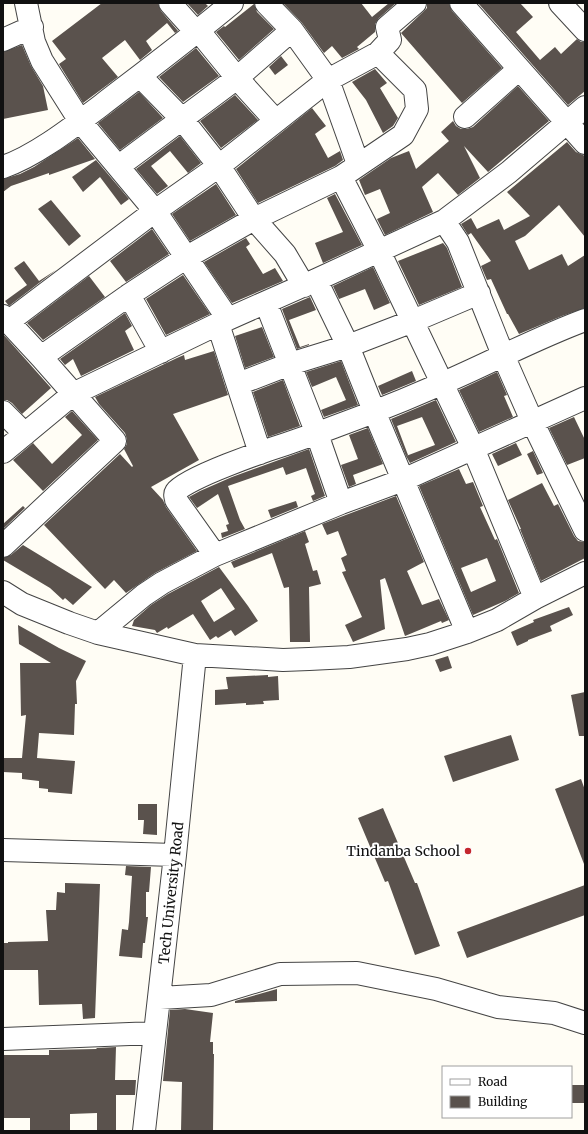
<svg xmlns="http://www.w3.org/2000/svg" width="588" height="1134" viewBox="0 0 588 1134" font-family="Merriweather,serif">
<rect width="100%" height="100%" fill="#fffdf5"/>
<path fill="#5a524d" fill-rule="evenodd" d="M102,3h56l3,8 17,20 -3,2 -8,-10 -21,18 6,9 -12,10 -15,-20 -23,18 16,19 -35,26 -24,-39 7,-5 -14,-18z
M187,3h18l3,3 -10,9z
M283,3h78l11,14 17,-14h7l-17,15 -4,6v8l-18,15 2,2 -17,9 -10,-12 -8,7 -22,-30z
M427,3h22l3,8 50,57 -40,35 -61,-70 22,-21 4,-4z
M478,3h42l13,14 -17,15 24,28 15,-13 6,7 16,-15 4,3h4v49l-17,14z
M254,4l3,8 17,17 -35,31 -23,-28 8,-6 1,1z
M22,45l9,21 12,20 5,24 -45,9v-67z
M196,48l23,28 -36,26 -24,-25z
M281,56l7,9 -13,10 -6,-8z
M375,69l12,14 -7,5 18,30 -5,8 -10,7 -17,-33 -14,-18z
M518,86l31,35 -61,51 -24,-26 16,32 -22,17 -20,-22 -16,14 11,25 -48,23 -8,-16 13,-6 -10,-24 -15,6 -6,-15 32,-22 18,-7 7,18 33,-28 -8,-9 12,-11 3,5 5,3h6l6,-2z
M139,92l24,26 -43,32 -22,-27z
M235,95l23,25 -37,28 -21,-27z
M312,108l14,18 -11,8 13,24 12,-7 3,9 -8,6 -77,37 -22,-34z
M180,136l21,27 -13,10 -18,-22 -19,15 17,20 -11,8 -21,-25z
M78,138l17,21 -46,16v-2l-38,13 -8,6v-13l17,-5 14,-7z
M567,142l9,10 9,4v81l-26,-32 -34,31 -10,5 14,29 33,-16 6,12 17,-11v53l-23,8 -43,18 -11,-20h-1l-16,-35 -4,1 -6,-14 10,-5 -20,-28 -3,2 -7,-11 10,-6 6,11 22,-10 5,11 26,-14 -23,-24z
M96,160l33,39 -8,6 -21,-28 -17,15 -11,-15z
M216,184l20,31 -46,26 -18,-27z
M335,194l27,51 -39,18 -8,-20 28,-11 -16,-34z
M51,200l30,36 -12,10 -31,-37z
M152,229l17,25 -43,28 -16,-21z
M246,238l4,6 -4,3 17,27 12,-6 8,13 -51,22 -28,-41z
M443,243l4,5 15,39 -43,18 -21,-44z
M24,261l15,20 17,-11 -47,36 -4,-5 22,-16 -13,-17z
M373,267l17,36 -16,7 -9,-21 -26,10 -6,-13z
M183,275l27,39 -44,21 -20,-36z
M89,276l16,21 -62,43 -16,-17z
M310,297l6,13 -27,10 11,27 9,-3v1l-12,4 -15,-40z
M125,313l7,13 -7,5 9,19 -53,26 -8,-17 -8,6 -5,-6z
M262,327l12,30 -29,11 -10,-32z
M3,334l48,54 -29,26 -10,-11 -5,-3h-4z
M214,351l14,44 -55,19 26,46 -48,27 12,13 3,7 31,44 -42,22 -29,20 -12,-13 -9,9 -61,-64 76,-71 12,13 1,-1 -9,-17 3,-5v-5l-2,-6 -26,-29 -4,-7 82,-39 7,-3 1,5z
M341,361l17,44 -34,12 -3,-7 25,-10 -10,-23 -24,10 -6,-15z
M412,371l4,10 -34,14 -4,-9z
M497,372l10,23 -3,1 9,21 -34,15 -20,-42z
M283,380l17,46 -32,11 -15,-45z
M436,400l20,42 -46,21 -4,-7 29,-11 -13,-28 -25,9 11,29 -2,1 -15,-37z
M72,411l26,29 -55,51 -30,-31 20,-17 19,21 30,-29 -17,-18z
M574,417l11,23v18l-18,7 -18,-37z
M368,428l15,36 -30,11 3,9 -7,3 -8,-22 17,-6 -9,-24z
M516,443l6,12 -24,11 -6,-12z
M309,449l16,47 -12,5 -2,-5 4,-2 -9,-26 -20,7 -3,-8 -55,19 12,34 5,9 -23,9 -1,-5 7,-2 -2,-6 3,-1 -11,-30 -21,14 -8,-11 11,-6 32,-14z
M533,451l10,22 -6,2 -10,-21z
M459,469l7,15 7,-2 10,24 -3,1 15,33 2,-1 22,54 -14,8 -32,14 -54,-129zM487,558l9,23 -25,11 -10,-24z
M542,483l12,23 4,-2 16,32 4,5 7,1v16l-44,23 -21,-52h1l-13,-29z
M396,496l28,66 -17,9 15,34 17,-6 10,21 -7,3 -1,-2 -36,15 -20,-58 -5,2 5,49 -32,13 -8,-17 17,-8 -20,-45 4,-1 -5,-13 6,-3 -9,-24 -11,4 -5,-11z
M296,501l2,6 -27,11 -3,-8z
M23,506l2,2 -22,21v-5z
M305,531l4,11 -4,2 8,27 4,-1 4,14 -12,3 1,55h-20l-1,-55 -5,1 -12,-35 -38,15 -3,-6z
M23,545l69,42 -19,18 -8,-7 -2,2 -13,-12 -47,-28v-2l8,-3z
M219,567l29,39 10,15 -23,15 -4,-6 -13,8 -2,-2 -6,4 -17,-26 -25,15 -1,-2 -10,6 -2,-3 -23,-4 2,-6 17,-15 17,-11zM221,588l14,21 -21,13 -13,-21z
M569,607l4,8 -23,11 2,5 -24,9v1l-11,5 -6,-14 23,-10 -1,-2z
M18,625l41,23 27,13 -10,20 1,23h-2l-1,31 -35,-2 -2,25 38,3 -3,33 -24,-2v-3l-9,-1v-7l-17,-2v-6l-19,-1v-14h19l4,-43 -5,1 -1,-53h31l-32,-19z
M448,656l4,12 -12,4 -5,-12z
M268,675v2l10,-1 1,24 -16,1 1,3 -18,1v-2l-31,2v-15l13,-1 -2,-12z
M585,692v44h-6l-8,-41z
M511,735l8,25 -66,22 -9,-26z
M581,779l4,11v74h-1l-29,-75z
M138,804h19v31l-14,-1 1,-14h-6z
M383,808l32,75h2l23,63 -25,9 -27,-74 -3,1 -27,-64z
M126,866l25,1 -2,25h-3v25h2l-3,26h-2l-1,15 -23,-2 3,-27 6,1 1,-8 3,-46 -7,-1z
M65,883l35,1 -5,134 -12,1 -1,-15 -43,1 -1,-35h-35v-27h5v-1l40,-1 -2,-31h10l1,-18 8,1z
M585,885v30l-118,43 -10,-26z
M277,989v12l-42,2v-2z
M185,1009l28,4 -3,29h3v12h1l-1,77h-32l1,-49 -19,-1 7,-71z
M116,1047l-1,33h21l-1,15h-19v36h-19v-18l-27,1v17h-40v-13h-27v-63h46v-5l47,-1 1,-1z
M571,1085h14v18h-14z"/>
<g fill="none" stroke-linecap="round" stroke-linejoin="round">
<g stroke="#444" stroke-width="24">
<path id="minor" d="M26,3l8,39 8,19 38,60 75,90 73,108
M170,3l26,29
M266,3l26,27 36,50 30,84
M461,3l124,140
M560,3l25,27
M198,30l39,48 38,42
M3,40l29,-13
M140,76l42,43 37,47 35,53 31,35 19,32
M465,117l54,-48
M119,166l118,-88 55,-48
M3,167c33,-11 72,-42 100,-63 43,-33 87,-66 129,-101
M341,177l38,74 94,197 62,150
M444,221l14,21 45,113 29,66 53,109
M316,280l32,66 26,65 93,221
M129,295l32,57
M266,303l51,131 24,69
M3,316l38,41 74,84 -112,105
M8,322l147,-111 64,-45 109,-86 50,-27 12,-13 -3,-13 28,-24
M218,324l42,129
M41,357l88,-62 58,-38 67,-38 87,-42 62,-42 14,-26 -2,-19 -37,-37
M238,384l52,-20 58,-18 65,-25 66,-28
M3,412l22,22
M3,452l70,-58 155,-75 88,-39 128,-59 65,-49 76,-65
M215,555l-39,-55c0,-3 -2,-5 0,-8 9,-14 91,-42 110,-48 53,-18 105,-38 155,-60 49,-21 95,-46 144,-64
M3,592l19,12 47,19 29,10 97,22 88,5 26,-1 40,-2 58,-8 23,-5 37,-12 30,-12 38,-22 50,-25
M98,633l46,-38 18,-12 53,-28 126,-52 62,-23 182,-82
M3,850l172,5
M160,998l51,-3 69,-21 77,-1 79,16 62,18 56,6 31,10
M3,1039l152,-6
M144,1131l31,-276 20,-200"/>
</g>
<use href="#minor" stroke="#fff" stroke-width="22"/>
</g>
<circle fill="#c4262e" stroke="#fff" stroke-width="1.5" cx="468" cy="851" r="4"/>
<g text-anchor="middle" stroke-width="4" stroke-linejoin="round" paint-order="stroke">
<g font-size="14" fill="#111" stroke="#fff" text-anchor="end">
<text x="460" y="856">Tindanba School</text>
</g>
<g font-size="14" fill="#111" stroke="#fff">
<text transform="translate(171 893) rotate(-84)" y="5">Tech University Road</text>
</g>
</g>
<rect width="588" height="1134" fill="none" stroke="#111111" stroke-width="8"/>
<rect x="442" y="1066" width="130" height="52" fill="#ffffff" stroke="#a0a0a0"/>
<rect x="450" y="1079" width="20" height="6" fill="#ffffff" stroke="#a0a0a0"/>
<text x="478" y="1086" font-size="12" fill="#111111">Road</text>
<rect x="450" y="1096" width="20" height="12" fill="#5a524d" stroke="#a0a0a0"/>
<text x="478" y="1106" font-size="12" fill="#111111">Building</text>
</svg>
